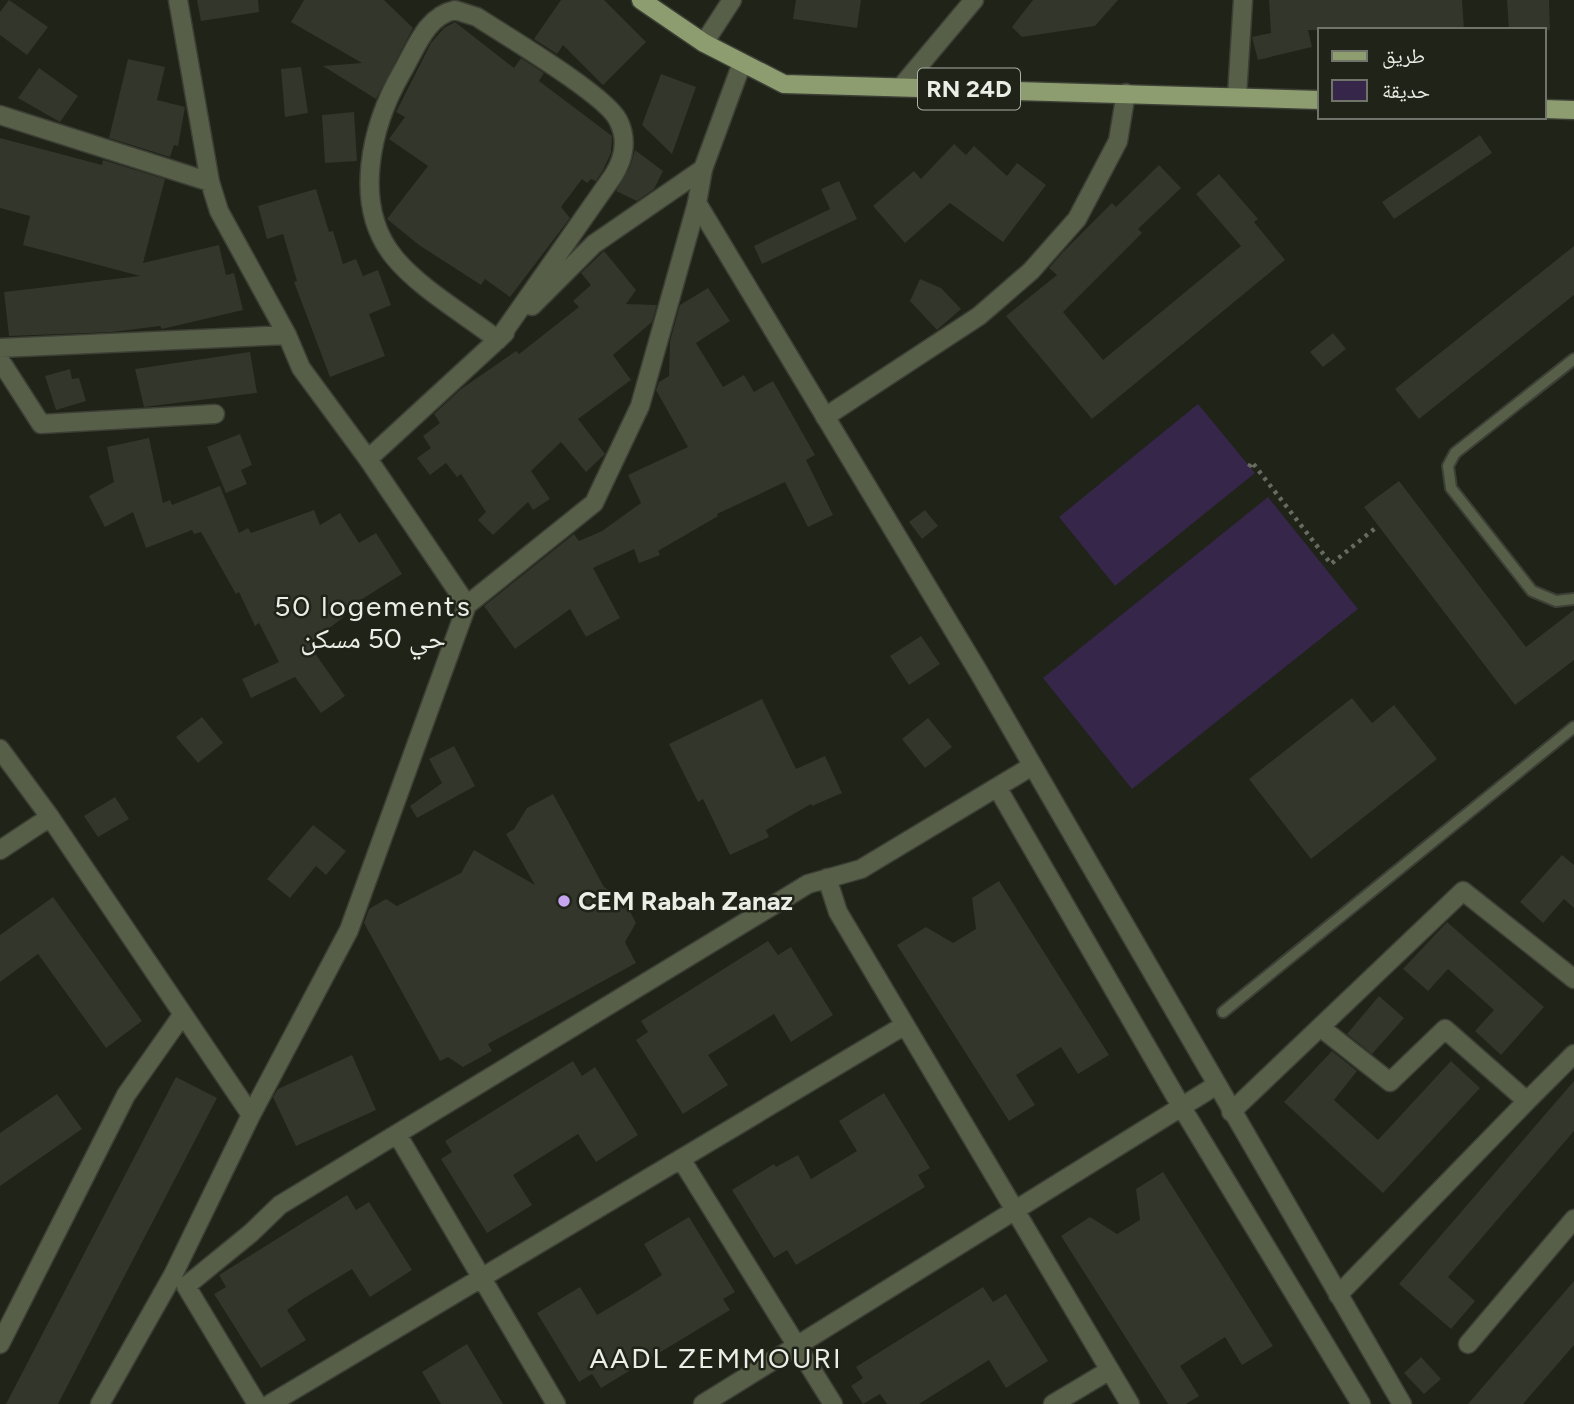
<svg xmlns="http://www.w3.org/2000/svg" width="1574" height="1404" viewBox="0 0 1574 1404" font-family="Figtree,'Noto Naskh Arabic',sans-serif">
<rect width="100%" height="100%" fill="#1f2318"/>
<path fill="#362649" d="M1198,404l57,69 -140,113 -56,-69z
M1268,497l90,112 -226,180 -89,-111z"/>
<path fill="#33362b" d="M9,0l39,27 -21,28 -27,-20v-23z
M197,0h61l1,12 -58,9z
M304,0h80l29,28 -37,71 -53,-33 39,-3 -71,-41z
M561,0h43l42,42 -43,43 -40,-40 -6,9 -23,-15z
M796,0h65l-4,28 -64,-9z
M1033,0h85l-23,26 -73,11 -10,-10z
M1269,0h193l2,30h-156l4,17 -54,13 -6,-23 19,-4z
M1507,0h42l1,30h-41z
M455,22l59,46 7,-10 23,15 -5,8 73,55 -1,17 -8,17 -7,11 -5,-2 -4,4 -5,-4 -21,28 9,11 -60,79 -25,-18 -4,6 -62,-40 -32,-26 41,-53 -39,-27 16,-22 -9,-5 35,-69 13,-15z
M128,59l37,8 -8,33 28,7 -7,39 -4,-1 -4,12 -61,-19z
M301,67l7,46 -23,4 -4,-48z
M39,68l39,28 -18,26 -42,-24z
M661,74l35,13 -24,67 -30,-29z
M354,112l3,49 -32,2 -3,-48z
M1480,135l12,18 -98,66 -12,-17z
M0,138l102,27 1,-5 62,19 -22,84 76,-18 7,30 8,-2 9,37 -81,19 -2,-3 -48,6 -103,4 -5,-44 136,-16 -117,-31 7,-29 -30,-8z
M954,144l12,11 8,-9 33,30 10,-13 29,22 -43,57 -53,-39 -45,40 -32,-37 41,-35 7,8z
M635,150l28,21 -9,18 -17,12 -21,-10 14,-24z
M1159,165l22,23 -43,41 4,4 -79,79 40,48 138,-114 -45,-52 23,-20 39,45 -4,3 31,38 -193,159 -86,-103 51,-41 -8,-7 13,-15 50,-50 4,4z
M839,181l18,38 -95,45 -8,-18 76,-37 -9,-20z
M316,189l13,43 4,-1 10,33 13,-5 7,17 15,-6 13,35 -22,9 16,42 -55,21 -36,-95 3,-1 -14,-47 -16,5 -9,-33z
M1574,246v49l-155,124 -24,-30z
M604,251l32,39 -10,14 31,1 -5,17 -39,33 18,25 -53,39 27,35 -19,18 -25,-30 -30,29 19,28 -17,11 -5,-8 -35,33 -15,-15 8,-8 -25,-38 -4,3 -11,-14 -16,12 -13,-17 14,-10 -8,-12 17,-13 -6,-9 27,-25 55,-38 3,3 60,-47 -6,-6 18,-16 -10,-12z
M920,279l21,9 20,21 -24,21 -27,-29z
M708,288l22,33 -34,22 27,44 21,-12 10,17 19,-11 42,74 -9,5 27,55 -25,12 -23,-45 -68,32 1,2 -60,35 2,4 -21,8 -5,-14 -41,19 27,50 -34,19 -16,-28 -55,40 -31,-43 90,-72 5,7 23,-10 39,-28 -13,-28 60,-28 -32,-57 3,-8 10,-6 1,-35 10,-36z
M1333,333l13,16 -23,18 -13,-15z
M250,352l7,41 -113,14 -9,-38z
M70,369l2,10 7,-1 7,23 -30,9 -11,-34z
M240,434l12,31 -11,5 6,14 -21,9 -19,-46z
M149,438l14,65 7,-3 2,5 48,-19 19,47 9,-5 3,5 63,-23 6,15 20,-12 19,30 17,-10 26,41 -62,39 4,4 -32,24 3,7 -3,1 33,47 -24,17 -26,-36 -44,21 -9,-19 37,-17 -20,-39 -4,3 -16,-34 -3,2 -35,-62 -7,2 -2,-4 -46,18 -13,-36 -28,15 -16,-31 25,-14 -7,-35z
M1399,481l127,166 48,-37v50l-59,45 -151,-198z
M925,510l13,16 -16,13 -13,-17z
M921,636l19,28 -31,21 -19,-29z
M1352,698l20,25 22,-18 43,54 -126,100 -62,-80z
M762,699l34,70 29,-13 17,37 -30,13 -1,-2 -45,26 3,7 -39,18 -27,-56 -5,3 -29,-58z
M202,717l21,26 -25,20 -22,-26z
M928,718l24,29 -27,21 -23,-29z
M454,746l21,40 -58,32 -7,-12 32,-23 -13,-24z
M553,794l51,93 19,11 13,25 -11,19 11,21 -148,81 4,7 -29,16 -15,-10 -8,4 -76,-138 5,-14 17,-10 11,7 64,-33 13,-23 61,35 -29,-51 8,-5 13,-21z
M115,797l14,22 -31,18 -14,-21z
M313,825l33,26 -20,24 -10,-9 -26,32 -23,-19z
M1562,855l12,10v43l-10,-9 -21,24 -23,-21z
M999,881l110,174 -31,19 -17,-27 -45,28 19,30 -26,16 -112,-176 29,-18 27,16 23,-14 -4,-31z
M53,897l89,124 -36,27 -68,-94 -38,28v-47z
M1447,922l97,85 -43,48 -26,-24 19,-21 -46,-41 -20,22 -25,-22z
M768,941l10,14 13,-8 42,68 -42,27 -17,-28 -51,32 -15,9 20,30 -45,29 -47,-74 12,-8 -7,-11z
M1379,996l25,22 -32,36 -25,-20z
M1332,1051l25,20 -23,29 44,40 73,-79 29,27 -97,105 -99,-91z
M352,1055l24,55 -80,36 -23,-49 5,-8z
M573,1061l9,15 13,-9 43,68 -42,27 -18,-28 -65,41 19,30 -45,28 -46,-74 11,-7 -7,-11z
M176,1077l41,21 -159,306h-52z
M1574,1081v50l-126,146 27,24 -24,28 -52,-45z
M884,1093l46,75 -12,7 7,12 -129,78 -9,-15 -13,8 -42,-68 42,-26 2,3 22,-12 13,24 46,-28 -18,-30z
M57,1094l25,35 -82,57v-53z
M1163,1172l110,174 -31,19 -17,-28 -45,29 19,30 -13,8h-18l-107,-168 29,-19 27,17 23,-14 -4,-31z
M347,1195l9,15 13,-8 43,68 -42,27 -18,-28 -51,31 -14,10 19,30 -45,28 -47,-74 12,-7 -7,-12z
M689,1217l46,75 -12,7 7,11 -129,78 -9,-14 -13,8 -42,-69 43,-26 17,28 37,-22 28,-18 -18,-31z
M1574,1281v64l-51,59h-55z
M983,1287l10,15 13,-8 42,67 -42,27 -17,-28 -70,44h-32l-7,-10 -17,10 -12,-18 12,-8 -7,-11z
M467,1344l36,60h-62l-19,-32z
M1421,1357l20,22 -17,15 -20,-21z"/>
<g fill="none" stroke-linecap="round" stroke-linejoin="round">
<g stroke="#3c3f35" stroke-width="14">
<path id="service" d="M1574,359l-119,94 -7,13 3,22 81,103 24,10 18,-2
M1223,1012l351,-285"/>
</g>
<g stroke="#3c3f35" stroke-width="21">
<path id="minor" d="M178,0l32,182 9,29 68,124 14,33 67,91 99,146
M455,10l22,7c29,19 129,78 141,103 10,19 6,39 -5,56l-115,164c-32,-25 -79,-52 -104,-83 -43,-53 -22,-133 8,-185 14,-24 24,-56 53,-62z
M704,43l28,-43
M901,87l73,-87
M1237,96l6,-96
M0,115l210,67
M532,306l62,-62 109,-75
M0,348l287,-13
M0,360l41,64 174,-10
M825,417l154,-101 52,-45 46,-52 41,-78 8,-48
M368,459l137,-126
M0,749l50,68 201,298
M997,787l184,319 180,298
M0,850l50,-33
M827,878l11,34 292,492
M1320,1027l70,55 55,-53 82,72 47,-47
M1231,1112l232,-221 111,88
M397,1134l159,270
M681,1159l152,245
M1338,1295l189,-194
M0,1344l126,-249 57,-81
M1468,1344l106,-125
M100,1404l73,-129 78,-160 98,-185 118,-325 127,-102 46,-97 57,-203
M257,1404l-71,-118 65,-53 29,-28 528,-321 53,-15 171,-103
M270,1404l635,-379
M703,1404l512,-318
M1053,1404l57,-34"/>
</g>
<g stroke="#3c3f35" stroke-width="21">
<path id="tertiary" d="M742,63l-39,106 -6,34 281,468 424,733"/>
</g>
<g stroke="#3c3f35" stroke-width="21">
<path id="primary" d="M641,0l63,43 80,41 536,16
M1544,109l30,1"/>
</g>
<path stroke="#676b61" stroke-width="4.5" stroke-dasharray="3.5 5" stroke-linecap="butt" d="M1249,467l3,-5 79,102 47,-38"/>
<use href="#service" stroke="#585f49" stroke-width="10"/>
<use href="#minor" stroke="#585f49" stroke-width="18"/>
<use href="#tertiary" stroke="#585f49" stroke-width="18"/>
<use href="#primary" stroke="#8e9d70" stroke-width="18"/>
</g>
<circle fill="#c6a6f0" stroke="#1f2318" stroke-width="2.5" cx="564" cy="901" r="7"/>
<g text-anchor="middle" stroke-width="5" stroke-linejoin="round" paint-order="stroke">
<rect fill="#1f2318" stroke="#aeb1a8" stroke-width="2" x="918" y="68.5" width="102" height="41" rx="5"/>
<g font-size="24" font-weight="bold" fill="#ebeee6">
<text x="969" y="97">RN 24D</text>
</g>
<g font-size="26" font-weight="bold" fill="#ebeee6" stroke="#1f2318" text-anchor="start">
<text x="578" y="910">CEM Rabah Zanaz</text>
</g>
<g font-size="28" letter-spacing="2" fill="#ebeee6" stroke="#1f2318">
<text x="373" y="616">50 logements<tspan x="373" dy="32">حي 50 مسكن</tspan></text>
<text x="716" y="1368">AADL ZEMMOURI</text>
</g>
</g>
<rect x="1318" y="28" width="228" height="91" fill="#1f2318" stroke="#71746a" stroke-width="2"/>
<rect x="1332" y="51" width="35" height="10" fill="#8e9d70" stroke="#71746a" stroke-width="2"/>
<text x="1382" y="63" font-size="21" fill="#ebeee6">طريق</text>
<rect x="1332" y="80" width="35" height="21" fill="#362649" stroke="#71746a" stroke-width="2"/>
<text x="1382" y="98" font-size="21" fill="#ebeee6">حديقة</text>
</svg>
